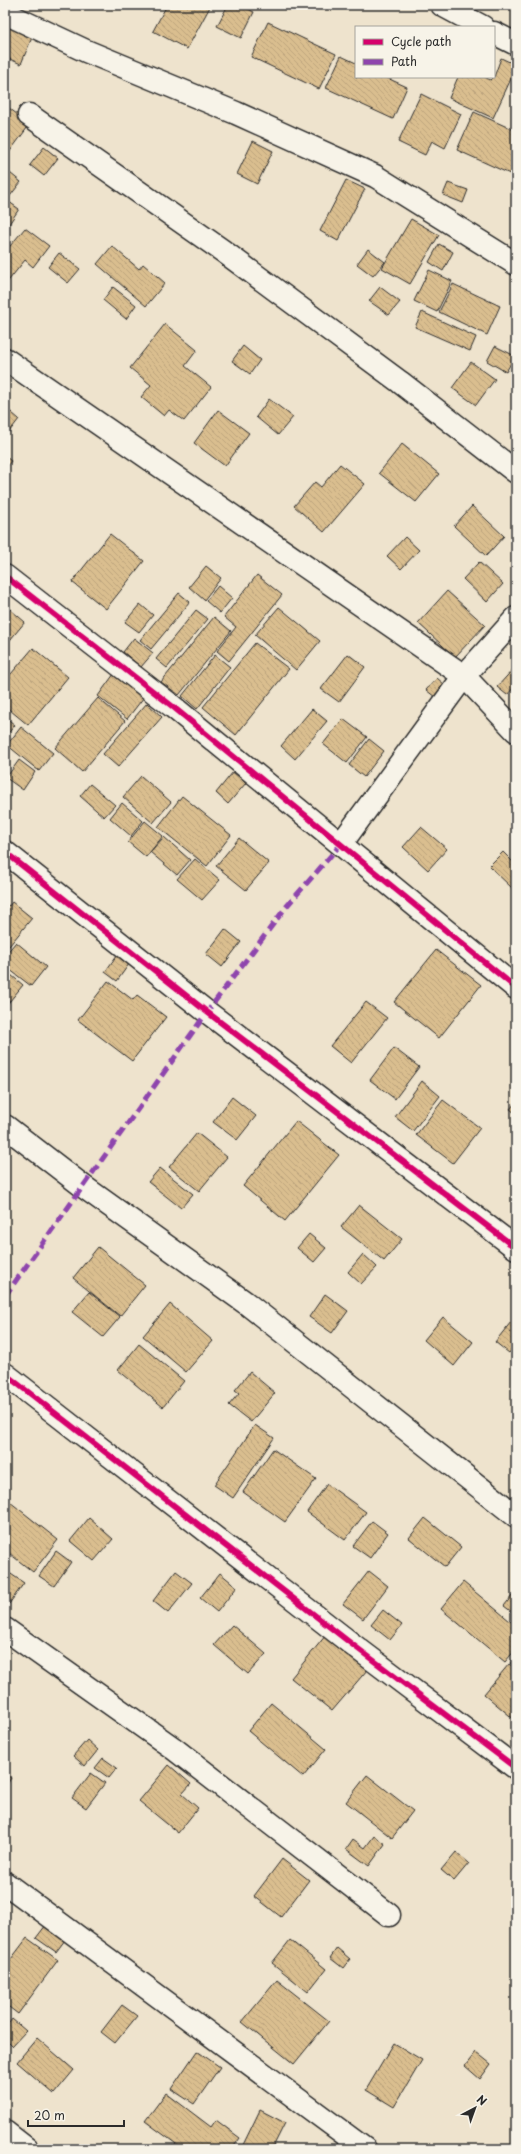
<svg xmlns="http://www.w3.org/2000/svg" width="521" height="2154" viewBox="0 0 521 2154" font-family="'Playpen Sans',sans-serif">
<defs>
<pattern id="building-back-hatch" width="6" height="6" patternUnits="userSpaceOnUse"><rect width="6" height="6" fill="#dabe8f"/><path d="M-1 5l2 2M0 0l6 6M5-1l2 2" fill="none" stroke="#bba37c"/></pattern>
</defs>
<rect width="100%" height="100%" fill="#eee3cd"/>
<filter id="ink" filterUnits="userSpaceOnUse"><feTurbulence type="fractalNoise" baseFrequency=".025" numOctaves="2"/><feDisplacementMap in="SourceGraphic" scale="8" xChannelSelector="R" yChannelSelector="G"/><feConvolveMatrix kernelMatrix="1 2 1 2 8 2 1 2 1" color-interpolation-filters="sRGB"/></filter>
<g filter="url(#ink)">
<path fill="url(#building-back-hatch)" stroke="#2b2b2b" d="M167,5h44l-24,44 -34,-18z
M228,5h12l14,7 -13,26 -24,-12z
M268,22l68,32 -17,35 -68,-32z
M7,24l26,11 -12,29 -16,-7v-27z
M341,56l15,7v14h29l22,10 -14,32 -67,-31z
M501,58l15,7v3l-23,50 -44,-20 9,-21h26l7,3 3,-3z
M421,94l40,20 -16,34 -13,-7 -7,14 -27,-13z
M5,105l25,19 -25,34z
M474,112l42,19v30l-6,13 -53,-24z
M253,141l20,10 -16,33 -20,-10z
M44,147l14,11 -14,18 -14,-11z
M5,169l16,13 -11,14 -5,-4z
M346,180l19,9 -27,52 -18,-10z
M448,183l20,7 -5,13 -20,-8z
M5,199l14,10 -10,15 -4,-2z
M411,219l28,16 -29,49 -28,-16z
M25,228l24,18 -16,21 -8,-7 -20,25v-33z
M439,244l14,8 -10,19 -14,-9z
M112,246l27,23 4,-5 22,19 -19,23 -49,-42z
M368,249l17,13 -12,14 -16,-12z
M59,253l21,16 -12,14 -20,-16z
M429,270l23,11 -15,31 -23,-11z
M453,284l47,22 -13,29 -48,-23z
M113,287l23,18 -10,14 -23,-19z
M380,287l20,15 -11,13 -20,-14z
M422,312l54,25 -6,14 -55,-24z
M165,324l32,26 -12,16 26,21 -27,34 -15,-11 -5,6 -23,-19 10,-12 -21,-17z
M243,346l17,14 -10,14 -18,-13z
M495,346l20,10 -9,16 -19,-11z
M471,362l24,17 -19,26 -24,-17z
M269,399l24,18 -15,18 -22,-18z
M5,407l14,12 -10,13 -4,-3z
M218,410l31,23 -24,33 -31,-23z
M402,444l37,30 -23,28 -37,-29z
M5,456l6,5 -6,8z
M340,464l25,20 -41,48 -30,-26 21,-24 6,5z
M472,506l32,30 -18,20 -32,-30z
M110,534l34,27 -38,48 -34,-27z
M405,537l14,13 -18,19 -14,-13z
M479,562l24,22 -16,18 -24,-23z
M206,566l15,12 -17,22 -15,-13z
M257,575l25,20 -53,66 -12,-10 19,-24 -12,-10z
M218,586l14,12 -12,15 -14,-12z
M447,591l38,34 -30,32 -37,-34z
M179,593l11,9 -39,47 -11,-9z
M140,604l13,11 -14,17 -14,-10z
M5,605l20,17 -20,24z
M279,607l41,34 -24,29 -41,-35z
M196,610l12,9 -41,49 -11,-9z
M214,617l17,14 -52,64 -18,-13z
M134,638l19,15 -12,14 -18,-15z
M255,643l34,26 -53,66 -33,-28z
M33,648l35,29 -40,48 -23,-19v-25z
M348,654l17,13 -26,35 -18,-13z
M215,655l15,12 -33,42 -15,-13z
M516,666v19l-9,10 -10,-8z
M114,674l30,23 -17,22 -29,-23z
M437,678l8,7 -10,12 -9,-7z
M98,698l27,23 -43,51 -27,-24z
M147,703l15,14 -44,50 -15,-13z
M312,709l15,12 -32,38 -14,-13z
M5,717l10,8 -10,12z
M343,719l24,18 -20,26 -24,-19z
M21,727l32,26 -14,18 -32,-26z
M369,739l15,12 -20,26 -15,-12z
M19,760l16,12 -12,18 -17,-12z
M233,772l13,11 -18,21 -12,-11z
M141,776l30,26 -18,21 -30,-26z
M90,784l25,21 -11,12 -24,-21z
M182,796l49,39 -24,31 -49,-39z
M122,803l21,18 -12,15 -21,-18z
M145,821l18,15 -17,21 -18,-15z
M421,827l26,22 -19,21 -25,-23z
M164,837l26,23 -13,15 -27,-23z
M239,838l30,25 -23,27 -30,-24z
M503,852l13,13v19l-4,4 -23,-22z
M195,859l25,21 -18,20 -25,-21z
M12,902l20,16 -27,33v-48l4,3z
M225,929l16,13 -19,25 -16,-13z
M16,942l30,25 -15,19 -26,-20v-11z
M122,948l12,9 -17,24 -12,-9z
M436,950l45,35 -42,53 -45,-36z
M5,970l18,15 -18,22z
M108,981l25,19 4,-5 29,22 -34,44 -54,-41z
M366,1002l21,16 -36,45 -21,-17z
M394,1048l25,19 -24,32 -25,-19z
M422,1081l18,15 -27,35 -18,-14z
M232,1097l24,19 -19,24 -24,-18z
M443,1100l37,28 -27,35 -37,-28z
M516,1102v12l-6,-5z
M296,1121l43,34 -54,66 -42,-35z
M197,1133l30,24 -28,34 -30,-24z
M160,1168l33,26 -12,14 -33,-26z
M359,1205l43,34 -18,22 -43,-34z
M309,1234l17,14 -12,14 -17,-14z
M98,1247l47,38 -25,31 -47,-38z
M363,1254l14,13 -16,17 -13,-12z
M89,1292l31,25 -17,20 -31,-25z
M325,1294l23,17 -16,22 -23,-16z
M170,1304l43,37 -27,31 -43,-36z
M443,1317l30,25 -19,24 -30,-26z
M511,1322l5,3v20l-7,8 -14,-11z
M139,1344l45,37 -21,26 -45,-37z
M250,1372l25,21 -24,29 -22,-17 10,-12 -4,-3z
M255,1425l19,13 -41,60 -19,-13z
M273,1449l43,30 -31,43 -42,-30z
M327,1484l39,28 -21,28 -38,-28z
M5,1498l53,42 -25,32 -28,-22 4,-7 -4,-3z
M89,1518l24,21 -19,22 -24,-20z
M425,1518l36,29 -16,20 -36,-29z
M372,1521l16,12 -18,25 -17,-12z
M56,1551l15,11 -17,24 -15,-10z
M5,1570l19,13 -15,21 -4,-3z
M176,1571l16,12 -24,30 -15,-12z
M369,1571l19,15 -25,33 -20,-15z
M220,1573l17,14 -20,25 -17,-14z
M463,1582l53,44v23l-11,13 -64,-53z
M516,1591v24l-12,-9z
M383,1610l19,15 -12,15 -19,-15z
M232,1625l34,29 -18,20 -34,-29z
M326,1635l42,34 -36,42 -41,-33z
M516,1655v12l-6,-4z
M509,1664l7,5v52l-32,-27z
M271,1703l55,46 -23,28 -55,-46z
M87,1740l11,10 -13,16 -12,-10z
M103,1758l14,10 -8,10 -14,-10z
M169,1765l22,19 -9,10 16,14 -20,25 -39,-32z
M91,1773l14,10 -19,25 -14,-10z
M5,1774l6,4 -6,10z
M367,1775l46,36 -21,27 -46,-36z
M374,1836l11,8 -16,22 -23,-17 7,-10 12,9z
M456,1852l13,11 -15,18 -13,-11z
M282,1859l27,21 -28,37 -27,-21z
M46,1925l19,15 -9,12 -20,-14z
M27,1938l31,22 -40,54 -13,-10v-37z
M290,1940l36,29 -18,23 -36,-29z
M337,1948l13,11 -7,9 -13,-10z
M277,1980l52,41 -35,43 -52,-42z
M122,2005l15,11 -22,27 -14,-11z
M12,2019l14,12 -14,15 -7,-7v-11z
M37,2038l37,32 -20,24 -37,-32z
M394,2043l28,17 -28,47 -28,-17z
M197,2051l23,16 -26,37 -23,-15z
M476,2052l15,12 -11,15 -15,-13z
M166,2093l45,34 5,-7 24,18 -8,11h-49l-38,-28z
M260,2110l25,13 -13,26h-31z"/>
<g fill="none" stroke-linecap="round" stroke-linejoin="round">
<g stroke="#2b2b2b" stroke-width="25">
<path id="minor" d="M442,5l41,22
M5,13l81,38 150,62 139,63 141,88
M494,33l22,11
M29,115l194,136 177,131 116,90
M5,359l459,317 52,55
M5,576l167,130 344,282
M341,844l123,-168 52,-58
M5,852l202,160 309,236
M5,1126l79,61 162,116 270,213
M5,1374l348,271 163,123
M5,1629l168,119 216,167
M5,1883l360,266
M5,2132l22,17"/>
</g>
<use href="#minor" stroke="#f7f3e8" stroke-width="22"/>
<path stroke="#8e44ad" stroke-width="5" stroke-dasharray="10 5" stroke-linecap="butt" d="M5,1296l202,-284 79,-105 55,-63"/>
<g stroke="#f7f3e8" stroke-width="8">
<path id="cycleway" d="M5,576l167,130 344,282
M5,852l202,160 309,236
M5,1374l348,271 163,123"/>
</g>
<use href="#cycleway" stroke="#d6006c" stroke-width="6"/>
</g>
</g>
<rect width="521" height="2154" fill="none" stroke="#f7f3e8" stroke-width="20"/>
<rect x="10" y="10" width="501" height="2134" fill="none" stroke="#2b2b2b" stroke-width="1.5" filter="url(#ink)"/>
<rect x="355" y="26" width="140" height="52" fill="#f7f3e8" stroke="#a5a39c"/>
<rect x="363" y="39" width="20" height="6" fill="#d6006c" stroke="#a5a39c"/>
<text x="391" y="46" font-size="12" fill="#2b2b2b">Cycle path</text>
<rect x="363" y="59" width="20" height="6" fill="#8e44ad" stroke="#a5a39c"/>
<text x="391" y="66" font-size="12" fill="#2b2b2b">Path</text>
<g transform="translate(475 2108) rotate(41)" stroke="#f7f3e8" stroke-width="3" paint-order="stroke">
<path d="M0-3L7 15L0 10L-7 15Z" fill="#2b2b2b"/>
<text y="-6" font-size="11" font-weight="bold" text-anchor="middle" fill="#2b2b2b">N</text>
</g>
<path d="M28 2120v6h96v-6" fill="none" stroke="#2b2b2b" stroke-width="2"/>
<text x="34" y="2120" font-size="12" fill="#2b2b2b" stroke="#f7f3e8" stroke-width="3" paint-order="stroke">20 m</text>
</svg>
